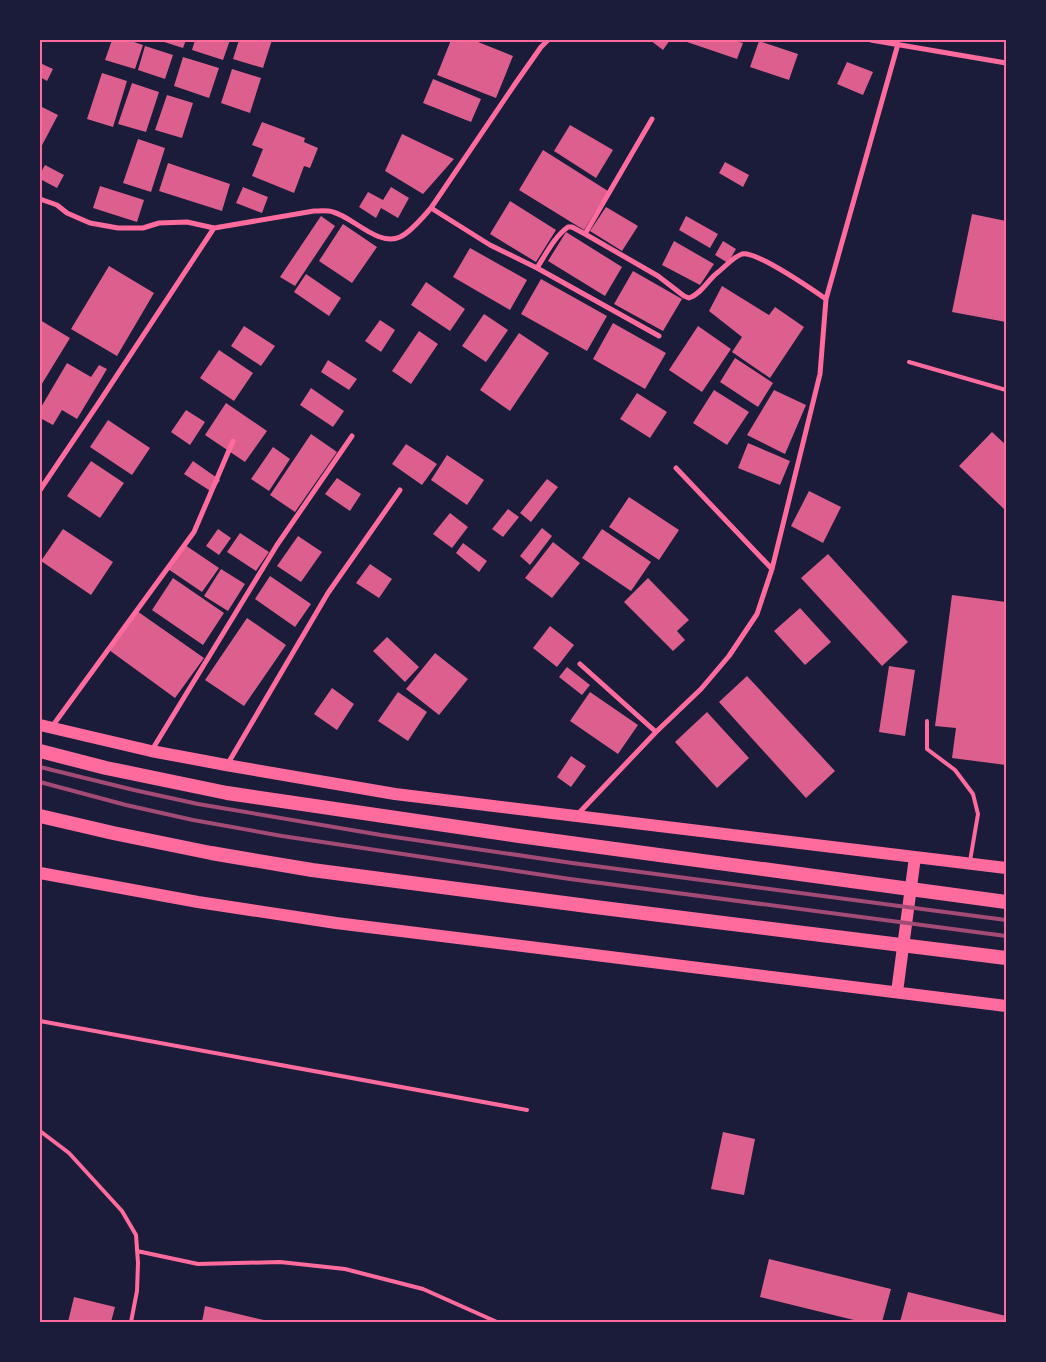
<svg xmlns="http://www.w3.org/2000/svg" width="1046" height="1362" viewBox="0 0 1046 1362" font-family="Karla,sans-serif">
<rect width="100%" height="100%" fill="#1b1b3a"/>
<path fill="#dd5f8e" d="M112,40h16l15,5 -8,24 -30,-9z
M158,40h28l-3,8z
M195,40h35l-7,20 -31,-10z
M239,40h33l-9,28 -30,-9z
M451,40h22l40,16 -17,42 -59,-23z
M650,40h20l-7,10z
M688,40h45l10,3 -6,16 -50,-17z
M759,41l39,13 -9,26 -39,-13z
M145,46l28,9 -8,24 -27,-9z
M183,57l36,11 -10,30 -35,-12z
M847,62l26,10 -10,23 -26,-11z
M40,63l13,6 -6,12 -7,-4z
M232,69l29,9 -11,35 -29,-10z
M102,73l25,8 -14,46 -26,-8z
M433,79l48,20 -10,23 -48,-19z
M132,83l27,9 -13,40 -28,-8z
M167,95l26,8 -11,35 -27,-8z
M40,106l18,9 -18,34z
M262,122l43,16 -1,4 14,6 -8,20 -6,-2 -10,27 -42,-17 11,-27 -11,-4z
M570,125l43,25 -17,28 -42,-27z
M402,134l52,25 -31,35 -38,-23z
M138,139l27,9 -14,44 -28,-9z
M543,150l65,41 -24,39 -65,-40z
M725,162l24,13 -6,12 -24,-14z
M168,163l62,21 -8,27 -63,-20z
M45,165l19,10 -7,13 -17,-9v-5z
M100,186l44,14 -7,22 -44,-14z
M243,187l25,10 -6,16 -26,-10z
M391,187l18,11 -11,20 -17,-10 -5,10 -17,-11 9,-15 15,8z
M510,201l46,29 -20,32 -46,-28z
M606,207l32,19 -16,25 -32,-20z
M972,214l34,7v101l-54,-10z
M321,216l14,10 -40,60 -15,-9z
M686,216l32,18 -8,14 -31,-18z
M343,224l34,23 -25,36 -33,-22z
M566,232l56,35 -17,29 -57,-35z
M674,241l40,23 -14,21 -38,-20z
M723,241l13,8 -8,14 -13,-8z
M470,248l57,32 -17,30 -57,-33z
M109,266l45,27 -37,63 -46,-27z
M633,271l49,28 -19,32 -49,-27z
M306,274l35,24 -12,18 -35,-24z
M541,279l66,37 -20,35 -66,-37z
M426,282l39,27 -15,22 -39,-26z
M722,286l47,29 6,-8 29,20 -34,51 -38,-26 10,-15 -33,-26z
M484,314l24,16 -22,32 -24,-16z
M40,320l30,18 -30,49z
M380,320l15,10 -14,22 -16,-11z
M613,323l53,30 -21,36 -52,-30z
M244,326l31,20 -14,20 -30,-20z
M698,326l33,23 -29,43 -33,-22z
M419,331l19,13 -27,40 -19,-13z
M519,333l30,20 -39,58 -30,-21z
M219,350l34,23 -19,28 -34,-23z
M735,358l38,25 -15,24 -38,-25z
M328,360l29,19 -8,11 -28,-18z
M67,363l24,14 8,-12 8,4 -30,50 -15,-9 -9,15 -13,-7v-9z
M311,388l33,23 -11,16 -33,-22z
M714,390l35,22 -22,33 -34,-22z
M774,390l32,15 -21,49 -38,-19z
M637,393l30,19 -17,26 -30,-19z
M226,403l41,28 -22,31 -40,-27z
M186,410l19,12 -15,23 -19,-13z
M108,420l42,28 -18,27 -42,-28z
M992,432l14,13v62l-2,2 -45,-43z
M311,434l26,18 -42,60 -25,-17z
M748,443l42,18 -10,24 -42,-17z
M406,444l31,20 -15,21 -30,-21z
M273,447l17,12 -21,32 -18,-12z
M447,455l37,25 -17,25 -36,-25z
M91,461l33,22 -24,35 -33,-22z
M193,461l27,19 -8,12 -28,-18z
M337,478l24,16 -11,17 -25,-17z
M547,479l11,8 -27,35 -11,-9z
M809,491l32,16 -18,36 -32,-17z
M629,497l50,33 -20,30 -50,-33z
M508,509l11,8 -16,20 -11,-8z
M450,513l18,14 -16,21 -19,-14z
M542,528l10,8 -22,29 -10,-9z
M63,529l50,33 -22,33 -50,-34z
M218,529l13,9 -12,17 -13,-9z
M602,529l49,33 -20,29 -49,-33z
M240,533l29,19 -13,19 -29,-19z
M298,536l24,16 -21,30 -24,-16z
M553,542l27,21 -28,35 -27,-20z
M463,543l24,18 -8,11 -23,-19z
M185,545l34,23 -17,24 -34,-23z
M828,554l80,88 -26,24 -81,-88z
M370,564l22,15 -13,19 -23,-15z
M221,569l24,15 -17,27 -24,-15z
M270,576l41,28 -16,23 -40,-28z
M173,578l51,35 -21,32 -51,-35z
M648,578l41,42 -12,11 8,9 -12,11 -49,-49z
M952,595l54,7v163l-54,-7 4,-30 -21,-2z
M800,608l31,34 -26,23 -31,-34z
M137,611l67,47 -29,40 -66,-48z
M247,618l39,27 -42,61 -39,-26z
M550,626l24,19 -17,22 -24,-19z
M387,637l32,30 -14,15 -32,-31z
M435,653l33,26 -29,36 -33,-26z
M889,666l26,4 -10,66 -26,-4z
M567,667l23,18 -8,10 -23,-18z
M747,676l88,95 -29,27 -87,-96z
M332,688l22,16 -17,26 -23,-16z
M398,692l29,20 -19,29 -30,-20z
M590,692l48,33 -20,29 -48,-33z
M707,712l42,46 -32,30 -42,-46z
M571,756l15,10 -15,21 -14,-10z
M723,1132l32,7 -11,56 -33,-6z
M769,1259l122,30 -9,33h-20l-102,-25z
M908,1292l98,24v6h-106z
M74,1297l41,10 -4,15h-43z
M205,1306l63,15v1h-66z"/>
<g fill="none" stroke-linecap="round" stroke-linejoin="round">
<path stroke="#ff6b9d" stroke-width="4" d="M909,362l97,28
M927,721v28l28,21 18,24 5,20 -8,47
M40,1021l487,89
M40,1131l29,22 53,58 14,24 2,28 -1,28 -6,31
M137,1251l61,13 82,-2 65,7 78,20 74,33"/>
<path stroke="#ff6b9d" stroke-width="5" d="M871,40l135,23
M40,199l17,6 10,8 23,10 28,5h25l16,-5 28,-1 27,6 100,-17c6,0 13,-1 19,1 20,5 45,35 67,25 11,-5 23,-20 31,-29l84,-124 26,-37 7,-7
M431,208l59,37 47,23 122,68
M585,234l73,42 26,20 5,2c12,-4 19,-18 28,-25 8,-6 16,-16 25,-19 13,-4 71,36 84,45
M537,268c9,-14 17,-31 31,-41h4l13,7 67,-115
M676,468l96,101
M40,490l60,-89 114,-173
M580,664l76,68
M51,728l143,-196 39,-91
M152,750l125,-205 75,-109
M227,765l101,-172 72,-103
M577,815l79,-83 45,-43 28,-33 28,-42 15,-45 48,-195 6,-75 72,-255"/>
<path stroke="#ff6b9d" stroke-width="12" d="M40,725l111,26 75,14 169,29 611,74
M40,873l158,29 138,21 670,83
M897,992l18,-135"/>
<path stroke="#ff6b9d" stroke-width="14" d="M40,751l66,17 121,25 292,43 487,66
M40,816l73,17 98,20 101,17 283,37 411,51"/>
<path stroke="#a44b75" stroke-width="4" d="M40,767l94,23 64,14 183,31 191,28 434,57
M40,782l86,23 67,15 89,16 288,43 436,57"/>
</g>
<rect width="1046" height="1362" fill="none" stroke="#1b1b3a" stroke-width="82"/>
<rect x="41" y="41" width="964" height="1280" fill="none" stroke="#ff6b9d" stroke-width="2"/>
</svg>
